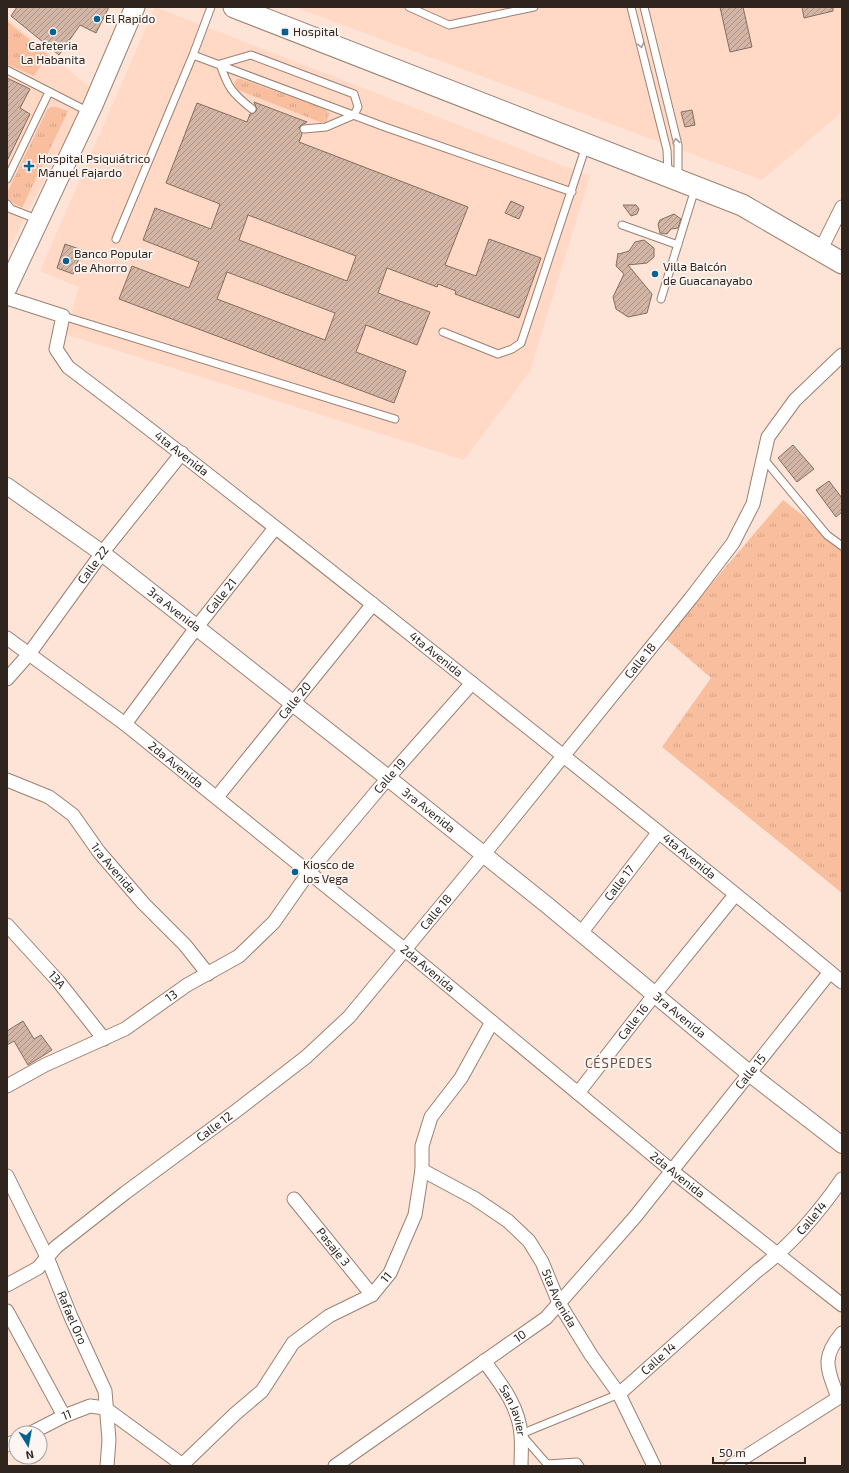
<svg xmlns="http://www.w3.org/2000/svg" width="849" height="1473" viewBox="0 0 849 1473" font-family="'Exo 2',sans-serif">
<defs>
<pattern id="grass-tufts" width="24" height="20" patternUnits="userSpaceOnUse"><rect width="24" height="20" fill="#f8be9e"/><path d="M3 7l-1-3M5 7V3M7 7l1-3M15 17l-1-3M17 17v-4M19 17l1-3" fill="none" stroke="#d5a388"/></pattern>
<pattern id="building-hatch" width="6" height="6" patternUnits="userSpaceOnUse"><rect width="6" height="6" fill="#d3b5a6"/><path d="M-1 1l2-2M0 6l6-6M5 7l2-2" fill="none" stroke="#ac9387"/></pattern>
</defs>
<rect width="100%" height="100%" fill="#fde4d7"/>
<path fill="#ffd9c5" d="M155,7l435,169 -60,195 -66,89 -399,-126 14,-47 -39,-16z
M294,7h548v105l-80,68z
M7,18l85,71 -85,163z"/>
<path fill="url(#grass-tufts)" d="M7,21l41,34 -14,21 -27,-12z
M237,79h4l84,30 4,4 -2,9h-7l-82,-32 -4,-6z
M51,107h5l12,4 -46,97 -14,-8 -1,-7 40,-83z
M783,500l59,46v347l-180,-146 49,-69 -46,-40z"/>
<path fill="url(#building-hatch)" stroke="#876c5d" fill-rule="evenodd" d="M17,7h92l-13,26 -16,-8 -21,30 -48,-39z
M720,7h23l9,40 -22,5z
M802,7h31v4l-29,7z
M7,78l23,11 -10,19 10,6 -23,47z
M254,102l53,20 -8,5 3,7 -3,8 169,65 -23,58 31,11 13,-37 52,19 -22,60 -64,-24 1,-3 -18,-7 -1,3 -50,-19 -9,25 52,19 -13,33 -51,-20 -10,27 50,19 -12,32 -275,-104 13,-33 57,22 10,-26 -56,-22 12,-32 56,21 9,-25 -54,-21 31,-80 50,19 3,-8 4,-1 3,-3zM248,215l108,41 -9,25 -108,-41zM227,272l108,41 -10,27 -108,-41z
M692,110l3,15 -10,2 -4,-15z
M511,201l13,6 -5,12 -14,-6z
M623,205h13l3,4 -2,5 -6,2z
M674,214l7,5 -3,9 -7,1 -4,5 -7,-1 -2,-9 2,-4z
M644,240l10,8v9l-7,6 -19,2 24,29 -5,19 -19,4 -12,-8 -3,-12 11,-23 -8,-8 2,-13 1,1 10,-3 6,-9z
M65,244l17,6 -9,24 -16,-6z
M793,445l21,24 -17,13 -19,-24z
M829,481l13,17v14l-6,5 -20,-27z
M23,1021l11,18 7,-4 11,15 -24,15 -14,-24 -7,4v-14z"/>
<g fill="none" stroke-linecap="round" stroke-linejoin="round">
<g stroke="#9c8071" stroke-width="9">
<path id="service" d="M409,7l40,18 85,-18
M631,7l36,143 1,24
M644,7l34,138v33
M193,55l192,72 187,65
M7,70l82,42
M252,109c-20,-16 -24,-21 -32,-45l31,-9 103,39 4,13 -4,8 -28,12 -22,2
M7,179l42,-87
M7,204l4,5 28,11
M622,225l56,20
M116,239l77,-184 18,-48
M661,299l34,-110
M63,316l332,103
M443,332l55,22 14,-5 9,-6 65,-197
M763,458l64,77 15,11
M580,1466l-3,-4 -30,2 -26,-30 98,-40"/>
</g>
<g stroke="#9c8071" stroke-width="15">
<g id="minor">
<path d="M820,251l22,-44"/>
<path id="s1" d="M7,298l56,18 -7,33 12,18c133,100 264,205 395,309 127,101 255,202 379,306"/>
<path id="s2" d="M7,638l118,86 279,225 268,222 170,134"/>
<path id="s3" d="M7,679l22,-25 73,-101 80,-100"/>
<path id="s4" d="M125,724l71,-96 79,-100"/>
<path id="s5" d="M7,780l42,17 24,18 26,37 44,51 42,42 23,29"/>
<path id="s6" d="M217,797l156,-193"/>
<path id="s7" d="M7,925l51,56 46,58"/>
<path id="s8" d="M581,933l77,-100"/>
<path id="s9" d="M7,1086l38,-21 80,-36 62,-44 52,-29 35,-34 35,-50 79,-94 84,-95"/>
<path id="s10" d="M578,1093l77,-99 80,-99"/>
<path id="s11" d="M422,1170l52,28 34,23 21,20 13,21 17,41 32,52 28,39 35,72"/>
<path id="s12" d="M7,1176l40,81 24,60 34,74 4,49 -2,26"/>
<path id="s13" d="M294,1199l78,96"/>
<path id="s14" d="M7,1285l31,-17 18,-21 69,-54 111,-82 70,-54 43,-40 135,-163 207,-256 42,-55 20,-39 15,-67 27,-37 47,-45"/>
<path d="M7,1311l57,105"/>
<path id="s15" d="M484,1361c17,23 35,45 37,74 1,10 0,21 0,31"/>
<path id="s16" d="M619,1394l138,-123c33,-25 61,-57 85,-92"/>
<path id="s17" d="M31,1433l33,-17 26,-10 15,2 79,58"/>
<path d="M7,1445l9,-4"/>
<path id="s18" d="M181,1466l54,-52 27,-23 31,-48 36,-27 43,-21 18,-22 25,-58 7,-45v-24l9,-29 30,-39 31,-56"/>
<path id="s19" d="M335,1466l211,-148 89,-101 195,-245"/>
<path d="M731,1466l107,-68c-10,-29 -18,-39 4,-65"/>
</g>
</g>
<g stroke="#9c8071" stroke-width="18">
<g id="tertiary">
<path id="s20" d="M7,486l95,67 286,225 159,127 202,168 93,72"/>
</g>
</g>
<g stroke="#9c8071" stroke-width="21">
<path id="secondary" d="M7,288l86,-183 42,-98"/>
</g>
<g stroke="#9c8071" stroke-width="23">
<path id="primary" d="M234,7l508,198 100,58"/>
</g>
<use href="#service" stroke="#fff" stroke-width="7"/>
<use href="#minor" stroke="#fff" stroke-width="13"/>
<use href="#tertiary" stroke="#fff" stroke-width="16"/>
<use href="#secondary" stroke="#fff" stroke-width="19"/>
<use href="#primary" stroke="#fff" stroke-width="21"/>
</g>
<defs><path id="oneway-chevron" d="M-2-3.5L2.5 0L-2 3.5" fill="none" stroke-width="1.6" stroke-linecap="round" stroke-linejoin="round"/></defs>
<g stroke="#a29d9a">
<use href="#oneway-chevron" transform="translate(641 45) rotate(75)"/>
<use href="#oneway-chevron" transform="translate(676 141) rotate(-101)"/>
</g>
<g fill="#046292" stroke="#fcf5f2" stroke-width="1.5">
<circle cx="97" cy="19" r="4"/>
<circle cx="53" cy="32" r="4"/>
<rect x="281" y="28" width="8" height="8" rx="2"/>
<path d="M27 160h4v4h4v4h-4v4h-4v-4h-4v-4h4z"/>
<circle cx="66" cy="261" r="4"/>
<circle cx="655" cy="274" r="4"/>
<circle cx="295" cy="872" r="4"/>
</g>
<g text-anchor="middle" stroke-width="3.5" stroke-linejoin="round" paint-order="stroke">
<g font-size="12" fill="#30251e" stroke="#fcf5f2" text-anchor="start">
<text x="105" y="23">El Rapido</text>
<text x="293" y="36">Hospital</text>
<text x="53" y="50" text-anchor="middle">Cafeteria<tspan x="53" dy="14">La Habanita</tspan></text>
<text x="38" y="163">Hospital Psiquiátrico<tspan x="38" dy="14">Manuel Fajardo</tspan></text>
<text x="74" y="258">Banco Popular<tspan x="74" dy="14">de Ahorro</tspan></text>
<text x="663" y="271">Villa Balcón<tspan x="663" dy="14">de Guacanayabo</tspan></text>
<text x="303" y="869">Kiosco de<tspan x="303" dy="14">los Vega</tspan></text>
</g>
<g font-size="12" fill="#30251e" stroke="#fcf5f2">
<text dy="4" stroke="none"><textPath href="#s1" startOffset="257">4ta Avenida</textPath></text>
<text dy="4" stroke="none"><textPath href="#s3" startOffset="143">Calle 22</textPath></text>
<text dy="4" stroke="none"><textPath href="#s4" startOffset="160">Calle 21</textPath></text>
<text dy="4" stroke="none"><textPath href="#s20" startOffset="208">3ra Avenida</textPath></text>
<text dy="4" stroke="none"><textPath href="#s1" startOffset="581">4ta Avenida</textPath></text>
<text dy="4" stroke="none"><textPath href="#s14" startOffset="896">Calle 18</textPath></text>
<text dy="4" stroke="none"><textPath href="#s6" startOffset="124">Calle 20</textPath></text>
<text dy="4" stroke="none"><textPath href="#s2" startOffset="211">2da Avenida</textPath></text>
<text dy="4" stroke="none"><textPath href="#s9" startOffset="502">Calle 19</textPath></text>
<text dy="4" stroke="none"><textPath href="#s20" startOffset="532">3ra Avenida</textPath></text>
<text dy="4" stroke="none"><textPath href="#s1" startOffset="905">4ta Avenida</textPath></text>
<text dy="4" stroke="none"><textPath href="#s5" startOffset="142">1ra Avenida</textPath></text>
<text dy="4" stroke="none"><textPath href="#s8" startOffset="63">Calle 17</textPath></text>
<text dy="4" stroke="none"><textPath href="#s14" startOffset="572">Calle 18</textPath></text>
<text dy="4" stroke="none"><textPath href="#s2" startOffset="535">2da Avenida</textPath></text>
<text dy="4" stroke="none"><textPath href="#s7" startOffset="74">13A</textPath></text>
<text dy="4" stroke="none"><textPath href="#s9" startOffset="188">13</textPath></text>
<text dy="4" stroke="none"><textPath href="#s20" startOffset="856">3ra Avenida</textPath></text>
<text dy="4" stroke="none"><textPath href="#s10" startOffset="90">Calle 16</textPath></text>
<text dy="4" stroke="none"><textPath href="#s19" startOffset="578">Calle 15</textPath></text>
<text dy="4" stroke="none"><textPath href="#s14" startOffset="262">Calle 12</textPath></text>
<text dy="4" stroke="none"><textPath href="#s2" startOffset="859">2da Avenida</textPath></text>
<text dy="4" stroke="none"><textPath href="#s16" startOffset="261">Calle14</textPath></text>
<text dy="4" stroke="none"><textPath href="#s13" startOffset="62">Pasaje 3</textPath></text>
<text dy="4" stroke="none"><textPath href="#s18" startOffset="283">11</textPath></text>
<text dy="4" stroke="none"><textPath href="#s11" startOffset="194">5ta Avenida</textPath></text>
<text dy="4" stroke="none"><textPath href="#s12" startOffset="156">Rafael Oro</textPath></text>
<text dy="4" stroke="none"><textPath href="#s19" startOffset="226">10</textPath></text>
<text dy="4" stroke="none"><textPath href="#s16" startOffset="53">Calle 14</textPath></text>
<text dy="4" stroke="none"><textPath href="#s15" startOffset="58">San Javier</textPath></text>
<text dy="4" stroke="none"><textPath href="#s17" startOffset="40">11</textPath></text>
</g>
<g font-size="13" letter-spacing="1" fill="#695042" stroke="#fcf5f2">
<text x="619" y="1068">CÉSPEDES</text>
</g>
</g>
<rect width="849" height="1473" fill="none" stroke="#30251e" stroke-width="16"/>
<g transform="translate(28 1445) rotate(169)"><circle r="19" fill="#fcf5f2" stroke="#aaa29d"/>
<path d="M0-3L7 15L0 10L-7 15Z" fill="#046292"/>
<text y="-6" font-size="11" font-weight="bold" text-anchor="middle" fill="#30251e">N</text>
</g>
<path d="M713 1457v6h92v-6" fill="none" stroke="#30251e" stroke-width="2"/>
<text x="719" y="1457" font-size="12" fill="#30251e" stroke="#fcf5f2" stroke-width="3" paint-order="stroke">50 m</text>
</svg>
